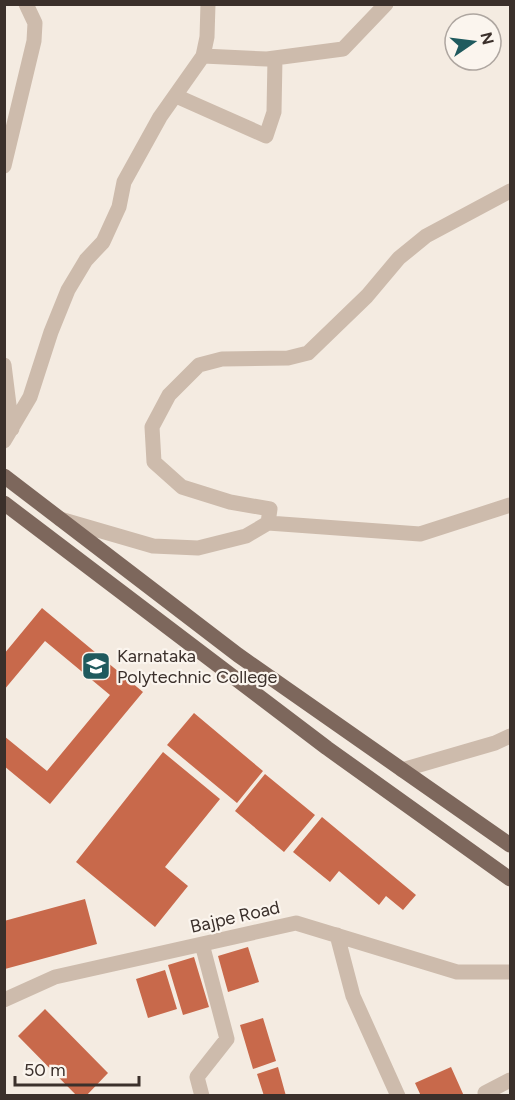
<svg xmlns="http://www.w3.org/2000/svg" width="515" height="1100" viewBox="0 0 515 1100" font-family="Figtree,sans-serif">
<rect width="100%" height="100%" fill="#f4ebe1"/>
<path fill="#c8694b" d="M42,608l101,84 -93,112 -46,-38v-30l43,35 63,-76 -65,-54 -41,49v-36z
M194,713l69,58 -26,32 -70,-58z
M163,752l57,47 -55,68 23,19 -33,41 -79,-65z
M265,774l50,41 -31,37 -49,-41z
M322,817l94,78 -13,15 -17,-14 -7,9 -40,-34 -9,11 -37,-30z
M85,899l12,45 -92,25 -1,-48z
M248,947l11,35 -31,10 -10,-36z
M194,957l15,50 -26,8 -15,-50z
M165,970l12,39 -29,9 -12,-39z
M45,1009l63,64 -22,23h-9l-59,-60z
M263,1018l13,43 -23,8 -13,-44z
M278,1067l8,29h-22l-7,-22z
M451,1067l13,29h-43l-6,-13z"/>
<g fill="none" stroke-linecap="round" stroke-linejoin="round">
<path stroke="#cdbbac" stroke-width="15" d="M203,56l64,3 76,-10 43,-45
M176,96l90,40 8,-24 1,-54
M4,166l30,-125 1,-18 -9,-19
M4,365l8,64
M4,441l26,-44 21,-65 17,-42 18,-30 17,-18 16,-35 5,-25 36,-65 43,-61 4,-19 1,-33
M60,519l93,27 45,2 48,-12 22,-13 2,-14 -40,-7 -48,-15 -28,-25 -2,-35 17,-32 30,-30 23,-6 66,-1 20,-5 59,-57 32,-38 27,-22 84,-45
M268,523l152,11 90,-29
M402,770l93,-27 15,-7
M337,935l16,61 45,100
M202,944l25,95 -30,38 5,19
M4,1000l51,-23 241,-54 161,49h53
M485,1093l25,-13"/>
<path stroke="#7d675c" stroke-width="15" d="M4,476l234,179 272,190
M4,503l323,245 183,131"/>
</g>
<defs>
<g id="university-square" transform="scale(1.5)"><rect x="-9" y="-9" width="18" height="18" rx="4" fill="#1f5a5e" stroke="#fbf5ee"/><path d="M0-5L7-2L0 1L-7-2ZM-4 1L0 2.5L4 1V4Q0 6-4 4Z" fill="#fff"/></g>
</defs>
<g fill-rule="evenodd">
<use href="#university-square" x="96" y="666"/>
</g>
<g text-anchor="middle" stroke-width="4.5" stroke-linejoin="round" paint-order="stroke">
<g font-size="18" fill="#3b302b" stroke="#fbf5ee" text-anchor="start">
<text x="117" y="662">Karnataka<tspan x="117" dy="21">Polytechnic College</tspan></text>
</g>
<g font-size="18" fill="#3b302b" stroke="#fbf5ee">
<text transform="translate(235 917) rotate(-13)" y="6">Bajpe Road</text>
</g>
</g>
<rect width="515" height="1100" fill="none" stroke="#3b302b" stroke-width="12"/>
<g transform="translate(473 42) rotate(76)"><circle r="28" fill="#fbf5ee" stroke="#aea6a0" stroke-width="1.5"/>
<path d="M0-4.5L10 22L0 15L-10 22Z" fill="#1f5a5e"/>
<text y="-9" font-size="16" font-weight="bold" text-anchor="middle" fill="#3b302b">N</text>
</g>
<path d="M15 1076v9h124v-9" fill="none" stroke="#3b302b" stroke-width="3"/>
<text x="24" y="1076" font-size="18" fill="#3b302b" stroke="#fbf5ee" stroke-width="4.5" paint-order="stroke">50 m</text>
</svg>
